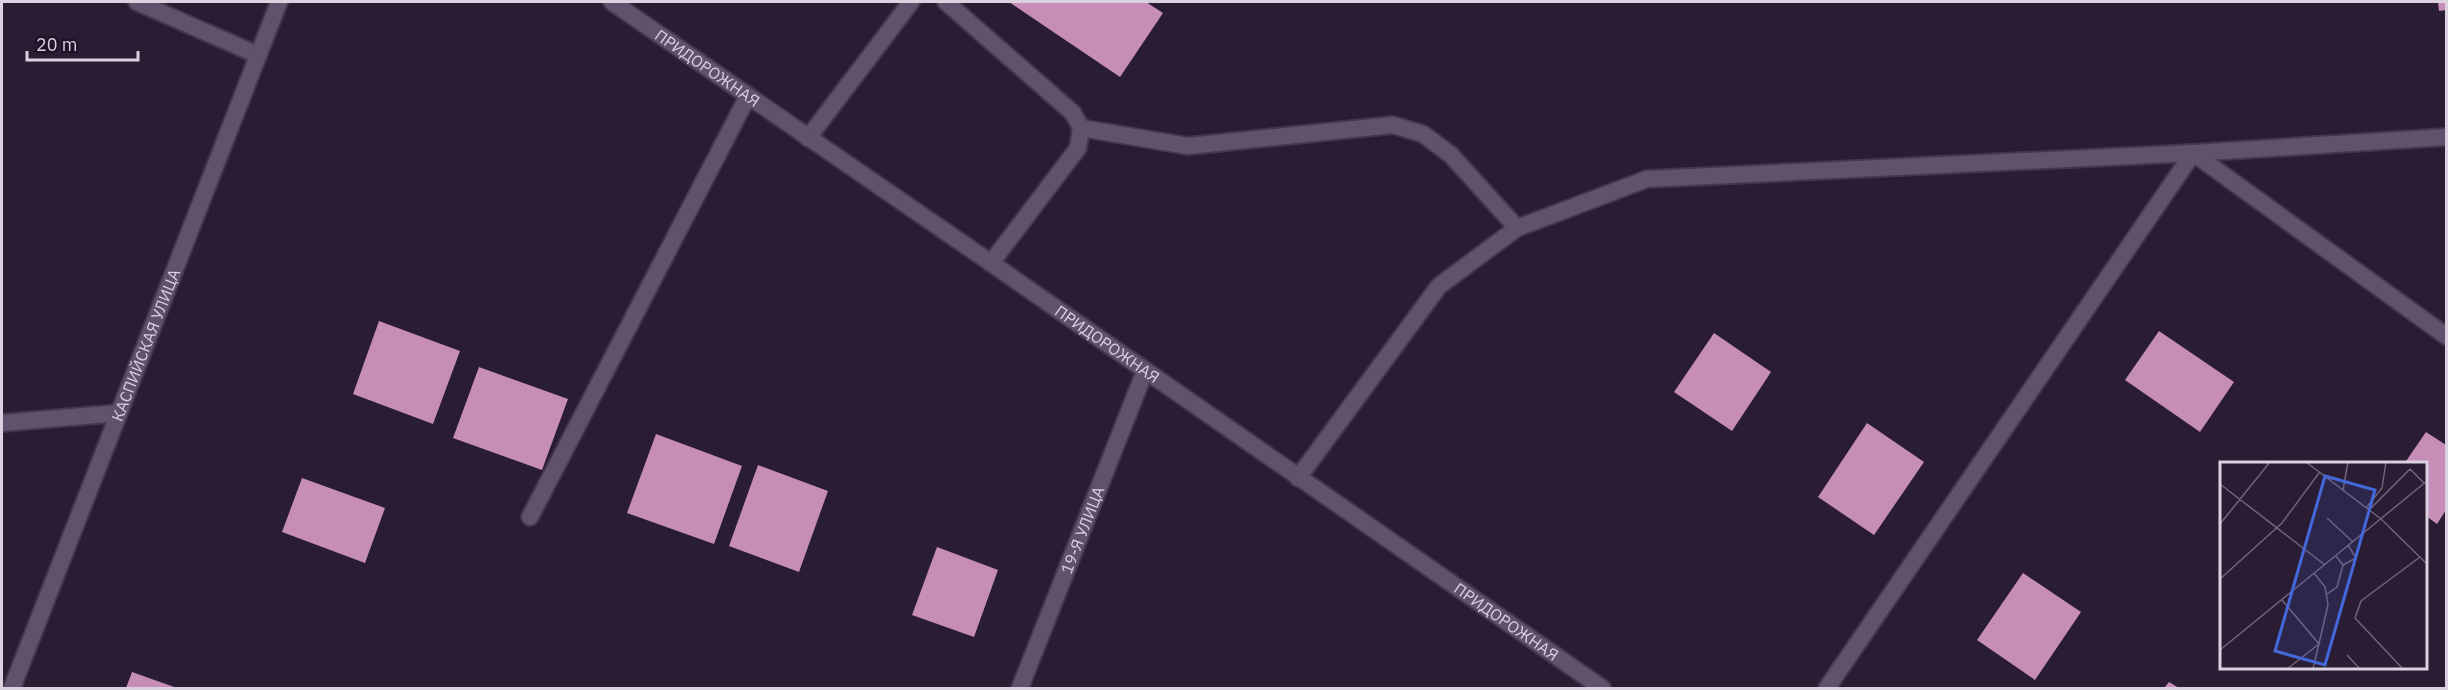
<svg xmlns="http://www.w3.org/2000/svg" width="2448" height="690" viewBox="0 0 2448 690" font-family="'IBM Plex Sans',sans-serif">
<rect width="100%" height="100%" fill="#2a1c33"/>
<path fill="#c68db7" d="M1009,2h137l17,11 -43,64z
M2438,2h8v8l-7,1z
M379,321l81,30 -27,73 -80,-30z
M2159,331l75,51 -34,50 -75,-52z
M1714,333l57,39 -39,59 -58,-39z
M479,367l89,32 -26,71 -89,-32z
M1867,423l57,39 -50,73 -56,-38z
M2426,432l20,13v65l-9,14 -11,-8v-52h-22z
M656,434l86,32 -28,78 -87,-31z
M758,465l70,26 -29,81 -70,-26z
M302,478l83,30 -20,55 -83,-31z
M937,547l61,23 -24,67 -62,-22z
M2023,573l58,39 -46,68 -58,-40z
M132,672l45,16h-51z
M2169,682l10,6h-15z"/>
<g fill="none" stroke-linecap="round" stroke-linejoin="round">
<g stroke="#42374b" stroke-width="20">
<path id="service" d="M946,2l127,111 8,15 -3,20 -87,115
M1081,128l107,18 205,-21 30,9 28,21 66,73
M808,138l103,-136
M1827,688l366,-535"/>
</g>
<g stroke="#42374b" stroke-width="20">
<g id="minor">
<path d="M137,2l121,53"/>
<path id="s1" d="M612,2l379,261 611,425"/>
<path d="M2193,153l253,183"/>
<path d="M2,423l117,-10"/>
<path d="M1298,478l141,-192 78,-58 130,-49 546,-26 253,-16"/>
<path d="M530,517l218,-421"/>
<path id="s2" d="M12,688l267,-686"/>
<path id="s3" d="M1020,688l125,-317"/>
</g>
</g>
<use href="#service" stroke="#61516c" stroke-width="16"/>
<use href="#minor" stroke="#61516c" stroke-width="16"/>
</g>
<g text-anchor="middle" stroke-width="6" stroke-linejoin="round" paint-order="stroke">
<g font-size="16" fill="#dad1e1" stroke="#201329">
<text dy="6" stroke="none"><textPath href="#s1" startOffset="116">ПРИДОРОЖНАЯ</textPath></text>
<text dy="6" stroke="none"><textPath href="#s1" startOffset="602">ПРИДОРОЖНАЯ</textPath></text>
<text dy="6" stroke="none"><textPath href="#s2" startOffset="368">КАСПИЙСКАЯ УЛИЦА</textPath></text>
<text dy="6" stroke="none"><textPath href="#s3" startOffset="170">19-Я УЛИЦА</textPath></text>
<text dy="6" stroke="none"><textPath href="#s1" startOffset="1088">ПРИДОРОЖНАЯ</textPath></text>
</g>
</g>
<g transform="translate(2220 462)">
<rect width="207" height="207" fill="#2a1c33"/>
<path fill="none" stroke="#706479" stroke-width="1.5" d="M86,0l75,57 46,45M0,22l105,81M123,28l5,-28M146,46l16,-20 4,-26M149,48l41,-41 14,14M107,56l26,24M0,62l50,-62M116,94l7,9 13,-7 -8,-13M0,117l62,-56 37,-50M107,132l10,-7 6,-22M62,138l37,44 -32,25M0,188l207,-169M127,193l13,14M93,207l15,-64 -3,-18 -11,-14M183,207l-48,-51 6,-17 59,-44"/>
<path fill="#4368da" fill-opacity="0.15" stroke="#4368da" stroke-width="3" d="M105,14l50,14 -50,175 -50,-14z"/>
<rect width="207" height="207" fill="none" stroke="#dad1e1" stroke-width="3"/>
</g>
<rect width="2448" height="690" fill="none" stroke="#dad1e1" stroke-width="6"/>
<path d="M27 51v9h111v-9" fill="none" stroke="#dad1e1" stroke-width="3"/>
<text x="36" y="51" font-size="18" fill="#dad1e1" stroke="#201329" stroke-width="4.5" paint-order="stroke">20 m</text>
</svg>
